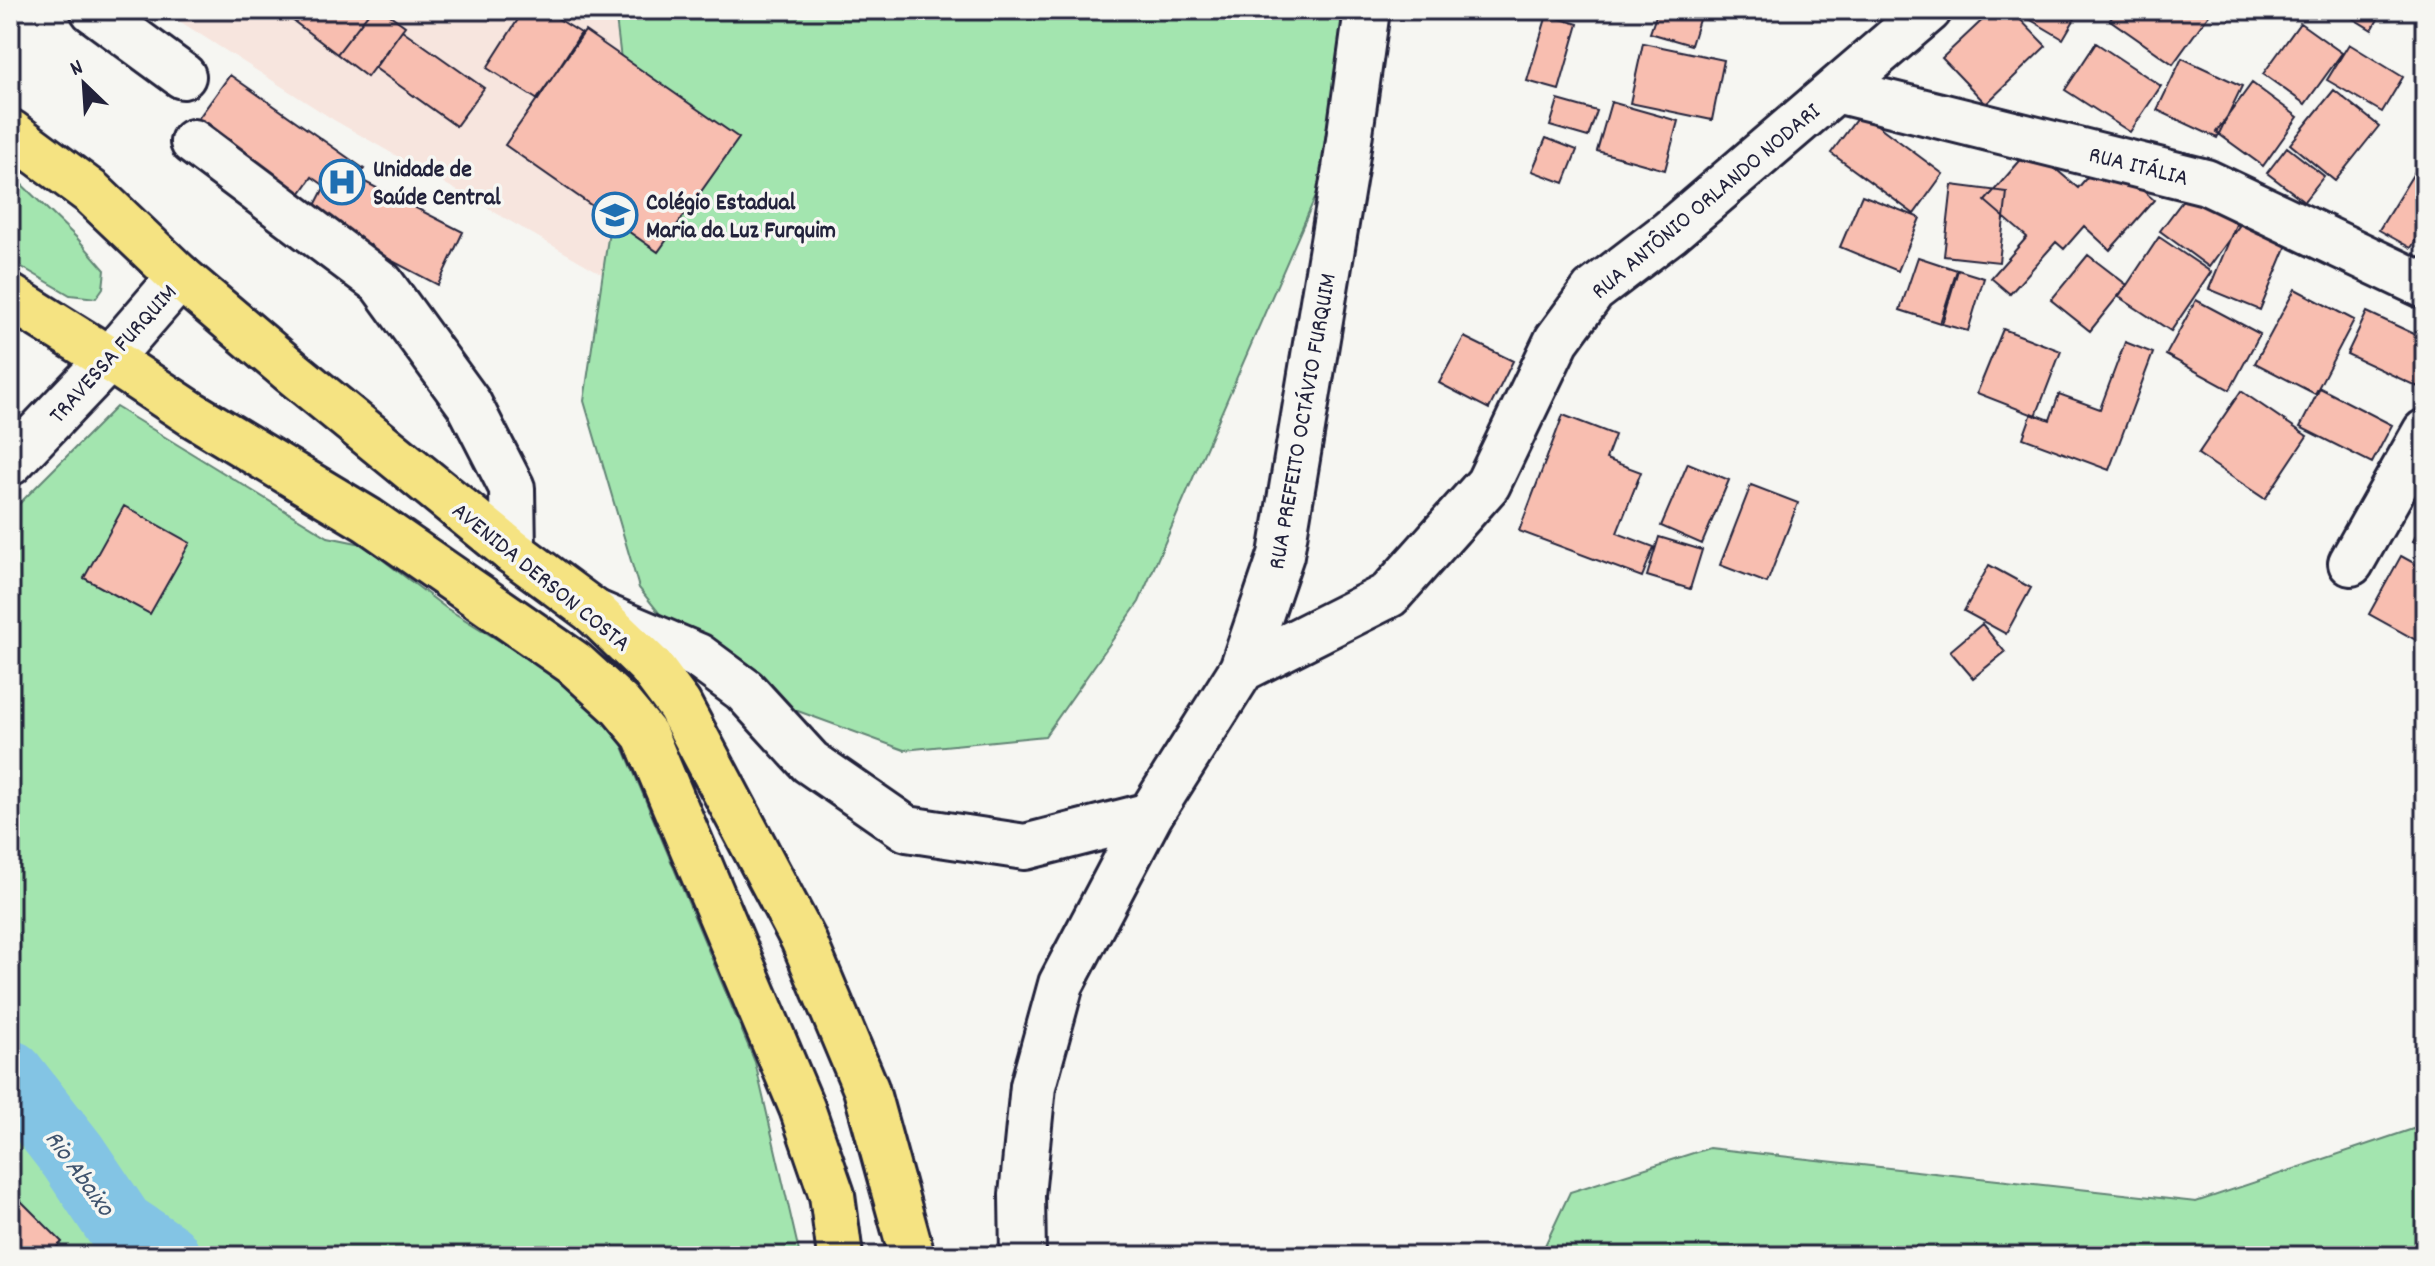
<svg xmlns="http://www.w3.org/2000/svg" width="2435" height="1266" viewBox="0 0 2435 1266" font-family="Dekko,sans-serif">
<rect width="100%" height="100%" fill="#f6f6f2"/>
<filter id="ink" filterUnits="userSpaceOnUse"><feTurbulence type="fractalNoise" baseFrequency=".0125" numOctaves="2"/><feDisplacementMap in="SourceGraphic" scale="16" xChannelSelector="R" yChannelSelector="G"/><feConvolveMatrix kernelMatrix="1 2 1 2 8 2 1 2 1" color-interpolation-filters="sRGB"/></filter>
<g filter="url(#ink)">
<path fill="#f7e5de" d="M162,10h479l22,299 -329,-189z"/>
<path fill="#a3e5af" stroke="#628475" stroke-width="2" d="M615,10h773l-10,43 -239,549 -94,134 -141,14 -191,-70 -74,-92 -55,-187 43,-292z
M10,173l67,65 28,32 -2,18 -7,10 -26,-3 -60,-35z
M116,407l212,130 34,7 84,64 160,98 149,356 45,194h-790v-743z
M2425,1125v131h-885l30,-64 139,-44 487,54z"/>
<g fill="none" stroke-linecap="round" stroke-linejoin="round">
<path stroke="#83c4e4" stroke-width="70" d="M10,1075l63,81 47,70 45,30"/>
</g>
<path fill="#f8beb0" stroke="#22223b" stroke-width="2" d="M279,10h92l-34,44z
M371,10h12l22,16 -38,51 -30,-23z
M524,10h20l37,23 -43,67 -51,-32z
M1658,10h44l-11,35 -41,-12z
M1993,10h18l35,36 -60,58 -44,-46z
M2020,10h60l-17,29 -44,-26z
M2117,10h95l-39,54 -63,-44z
M2339,10h44l-11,20z
M1547,15l31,9 -19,66 -32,-9z
M2300,23l42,30 -37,51 -42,-30z
M402,30l82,58 -28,38 -81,-58z
M585,31l154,107 -81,114 -153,-107z
M1643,43l81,17 -12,60 -82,-17z
M2096,43l65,43 -31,46 -65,-42z
M2349,44l54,33 -21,35 -55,-32z
M2182,58l60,28 -25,52 -60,-28z
M230,75l134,94 -7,9 106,54 -25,53 -129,-68 16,-31 -13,-9 -19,27 -103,-74z
M2252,83l46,34 -35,49 -47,-34z
M2334,90l45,36 -44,55 -45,-37z
M1558,100l39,11 -9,26 -38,-11z
M1611,102l67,19 -13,49 -68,-19z
M1861,113l82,61 -29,40 -83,-61z
M1546,138l31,12 -13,33 -32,-12z
M2287,147l37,29 -20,25 -37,-28z
M2031,148l47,40 26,-31 50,43 -44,50 -26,-24 -20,23 -8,-7 -46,52 -19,-16 36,-41 -42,-36z
M2425,155v70l-14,23 -32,-18z
M1952,185l55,7 -8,70 -55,-6z
M2190,191l49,35 -30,41 -49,-36z
M1862,195l58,23 -22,53 -58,-24z
M2239,217l51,21 -30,72 -51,-21z
M2159,237l52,35 -40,59 -52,-34z
M2088,255l39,30 -37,46 -39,-31z
M1918,257l39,13 -17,53 -40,-13z
M1958,270l26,8 -16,53 -26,-7z
M2295,289l59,31 -39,74 -60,-31z
M2196,300l64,34 -30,56 -64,-35z
M2367,312l58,27v33l-7,15 -71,-33z
M2003,329l58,22 -25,65 -59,-23z
M1464,337l49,24 -24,48 -50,-26z
M2125,342l28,11 -44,117 -86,-32 9,-25 18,7 9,-26 41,15z
M2320,388l72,37 -20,38 -72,-36z
M2241,391l66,45 -42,63 -67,-45z
M1563,415l52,20 -9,24 35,13 -24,61 37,14 -12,30 -123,-46z
M1688,463l41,17 -27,64 -41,-18z
M1751,485l47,18 -31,80 -47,-18z
M124,506l66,37 -40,71 -66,-36z
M2425,518v30l-12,-7z
M1659,537l43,13 -12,39 -43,-13z
M2401,556l24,13v76l-56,-31z
M1989,565l42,23 -25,46 -42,-23z
M1982,624l23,28 -32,26 -23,-27z
M10,1190l52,52 -15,14h-37z"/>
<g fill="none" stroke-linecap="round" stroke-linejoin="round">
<g stroke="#22223b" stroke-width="50">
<path id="minor" d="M93,10l90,66
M1836,90l370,92 219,104
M193,142l188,141 88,121 43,84 1,64
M10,463l99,-104 71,-82
M2351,563l74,-131
M594,612l104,44 46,34 66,72 97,67 118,18 125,-32
M1242,669l147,-74 99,-111 69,-144 36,-49 77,-59 259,-222
M1023,1256l-1,-61 11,-109 28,-102 89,-169 92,-146 39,-114 64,-386 22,-159"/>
</g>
<g stroke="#22223b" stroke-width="50">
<path id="major" d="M10,132l82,61 88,84 112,95 221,180 80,59 57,55 29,39 124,234 63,150 46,167
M10,297l99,62 83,55 176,106 206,143 46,42 25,30 157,373 30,87 8,61"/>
</g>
<use href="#minor" stroke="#f6f6f2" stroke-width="44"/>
<use href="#major" stroke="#f5e382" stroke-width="44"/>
</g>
</g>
<defs>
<g id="hospital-ring" transform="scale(2.3)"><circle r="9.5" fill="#f6f6f2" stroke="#1f6fb2" stroke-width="1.5"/><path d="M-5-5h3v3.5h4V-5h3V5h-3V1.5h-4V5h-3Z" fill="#1f6fb2"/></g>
<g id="school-ring" transform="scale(2.3)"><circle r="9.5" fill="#f6f6f2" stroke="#1f6fb2" stroke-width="1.5"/><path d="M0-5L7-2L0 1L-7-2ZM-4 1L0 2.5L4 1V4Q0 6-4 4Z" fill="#1f6fb2"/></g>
</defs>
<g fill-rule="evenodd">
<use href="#hospital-ring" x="342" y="182"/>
<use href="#school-ring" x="615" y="215"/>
</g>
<g text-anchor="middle" stroke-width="7" stroke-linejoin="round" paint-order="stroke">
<g font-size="24" fill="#22223b" stroke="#f6f6f2">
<text transform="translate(2139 165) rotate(14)" y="8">RUA ITÁLIA</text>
<text transform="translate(1705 200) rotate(-40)" y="8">RUA ANTÔNIO ORLANDO NODARI</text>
<text transform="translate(112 353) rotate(-48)" y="8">TRAVESSA FURQUIM</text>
<text transform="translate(1301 421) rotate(-80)" y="8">RUA PREFEITO OCTÁVIO FURQUIM</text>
<text transform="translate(542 576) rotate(39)" y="8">AVENIDA DERSON COSTA</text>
</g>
<g font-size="24" font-weight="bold" fill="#22223b" stroke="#f6f6f2" text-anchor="start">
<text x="373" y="176">Unidade de<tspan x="373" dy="28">Saúde Central</tspan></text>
<text x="646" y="209">Colégio Estadual<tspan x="646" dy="28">Maria da Luz Furquim</tspan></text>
</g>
<g font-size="26" font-style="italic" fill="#3f536e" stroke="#f6f6f2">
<text transform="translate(81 1172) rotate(54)" y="9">Rio Abaixo</text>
</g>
</g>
<rect width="2435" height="1266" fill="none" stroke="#f6f6f2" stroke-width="40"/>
<rect x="20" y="20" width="2395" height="1226" fill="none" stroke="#22223b" stroke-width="3" filter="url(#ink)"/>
<g transform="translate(84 84) rotate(335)" stroke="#f6f6f2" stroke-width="6" paint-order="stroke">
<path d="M0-6L14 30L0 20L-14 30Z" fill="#22223b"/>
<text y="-12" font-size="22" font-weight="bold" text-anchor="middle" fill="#22223b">N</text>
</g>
</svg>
